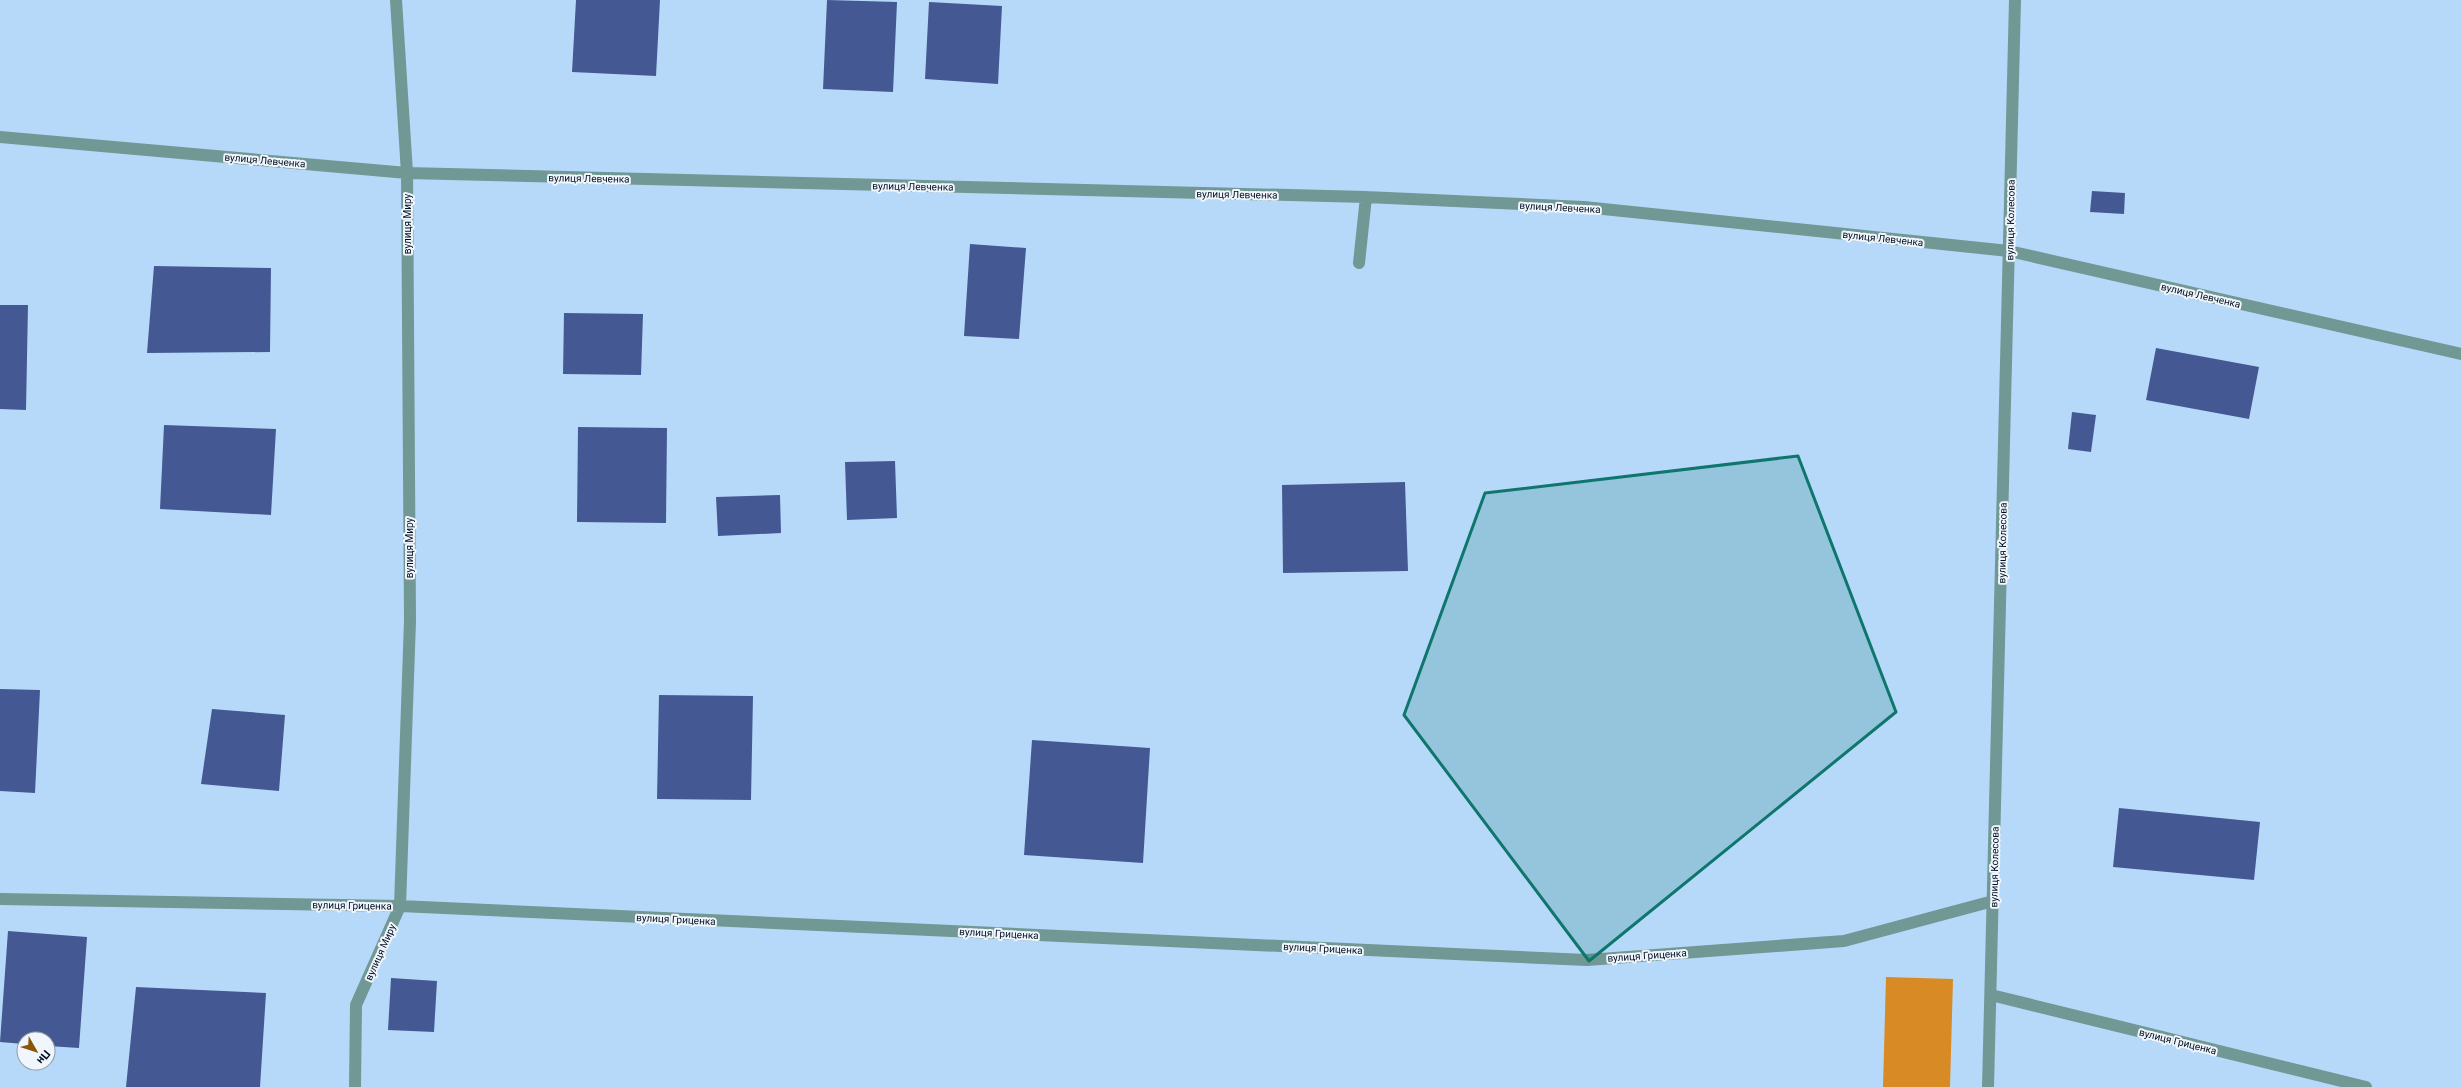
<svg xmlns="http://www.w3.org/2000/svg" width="2461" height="1087" viewBox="0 0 2461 1087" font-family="Roboto,sans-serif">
<rect width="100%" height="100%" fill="#b7d9f9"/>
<path fill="#d88a25" d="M1886,977l67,2 -3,108h-67z"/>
<path fill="#445993" d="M576,0h84l-4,76 -84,-4z
M827,0l70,2 -4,90 -70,-3z
M929,2l73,4 -4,78 -73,-5z
M2092,191l33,2 -1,21 -34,-2z
M970,244l56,4 -7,91 -55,-3z
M154,266l117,2 -1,84 -123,1z
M0,305h28l-2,105 -26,-1z
M564,313l79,1 -2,61 -78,-1z
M2156,348l103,19 -10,52 -103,-19z
M2072,412l24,3 -5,37 -23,-3z
M164,425l112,4 -5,86 -111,-6z
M578,427l89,1 -1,95 -89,-1z
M895,461l2,57 -50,2 -2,-58z
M1405,482l3,89 -125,2 -1,-88z
M780,495l1,38 -63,3 -2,-39z
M0,689l40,1 -5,103 -35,-2z
M659,695l94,1 -2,104 -94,-1z
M212,709l73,6 -6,76 -78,-7z
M1032,740l118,8 -7,115 -119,-8z
M2119,808l141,14 -6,58 -141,-13z
M8,931l79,6 -8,111 -31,-2v-7h-24v5l-24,-2z
M391,978l46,3 -3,51 -46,-2z
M136,987l130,6 -6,94h-134z"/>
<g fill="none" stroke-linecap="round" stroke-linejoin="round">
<path stroke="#719894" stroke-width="12" d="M0,137l407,36 959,24 218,10 425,44 452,103
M1359,263l7,-66
M0,899l400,7 1187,54 257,-19 149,-40
M1991,995l375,92
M355,1087l1,-82 44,-99 10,-285 -3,-448 -11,-173
M1988,1087l27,-1087"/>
</g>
<path fill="#0f766e" fill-opacity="0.2" stroke="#0f766e" stroke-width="3" stroke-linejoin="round" d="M1798,456l98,256 -307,249 -185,-246 81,-222z"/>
<g text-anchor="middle" stroke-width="4" stroke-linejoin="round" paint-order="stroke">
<g font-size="10" fill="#001023" stroke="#f0f6fc">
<text transform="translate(265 160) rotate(5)" y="4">вулиця Левченка</text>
<text transform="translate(589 178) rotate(1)" y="4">вулиця Левченка</text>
<text transform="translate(913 186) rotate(1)" y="4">вулиця Левченка</text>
<text transform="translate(1237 194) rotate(1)" y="4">вулиця Левченка</text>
<text transform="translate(1560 207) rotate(3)" y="4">вулиця Левченка</text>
<text transform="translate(2010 220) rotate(-89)" y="4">вулиця Колесова</text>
<text transform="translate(407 224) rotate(-90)" y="4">вулиця Миру</text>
<text transform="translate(1883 238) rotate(6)" y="4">вулиця Левченка</text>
<text transform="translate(2201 295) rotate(13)" y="4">вулиця Левченка</text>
<text transform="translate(2002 543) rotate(-89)" y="4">вулиця Колесова</text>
<text transform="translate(409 548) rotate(-90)" y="4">вулиця Миру</text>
<text transform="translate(1994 867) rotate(-89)" y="4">вулиця Колесова</text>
<text transform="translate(352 905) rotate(1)" y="4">вулиця Гриценка</text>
<text transform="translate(676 919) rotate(3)" y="4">вулиця Гриценка</text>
<text transform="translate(999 933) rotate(3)" y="4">вулиця Гриценка</text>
<text transform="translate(1323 948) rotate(3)" y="4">вулиця Гриценка</text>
<text transform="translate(380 952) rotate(-66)" y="4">вулиця Миру</text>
<text transform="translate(1647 955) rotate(-4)" y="4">вулиця Гриценка</text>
<text transform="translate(2178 1041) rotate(14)" y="4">вулиця Гриценка</text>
</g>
</g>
<g transform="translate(36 1051) rotate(129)"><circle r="19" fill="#f0f6fc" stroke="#909aa5"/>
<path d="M0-3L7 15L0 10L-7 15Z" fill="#8b5506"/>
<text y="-6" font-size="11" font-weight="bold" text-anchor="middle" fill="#001023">Пн</text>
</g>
</svg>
